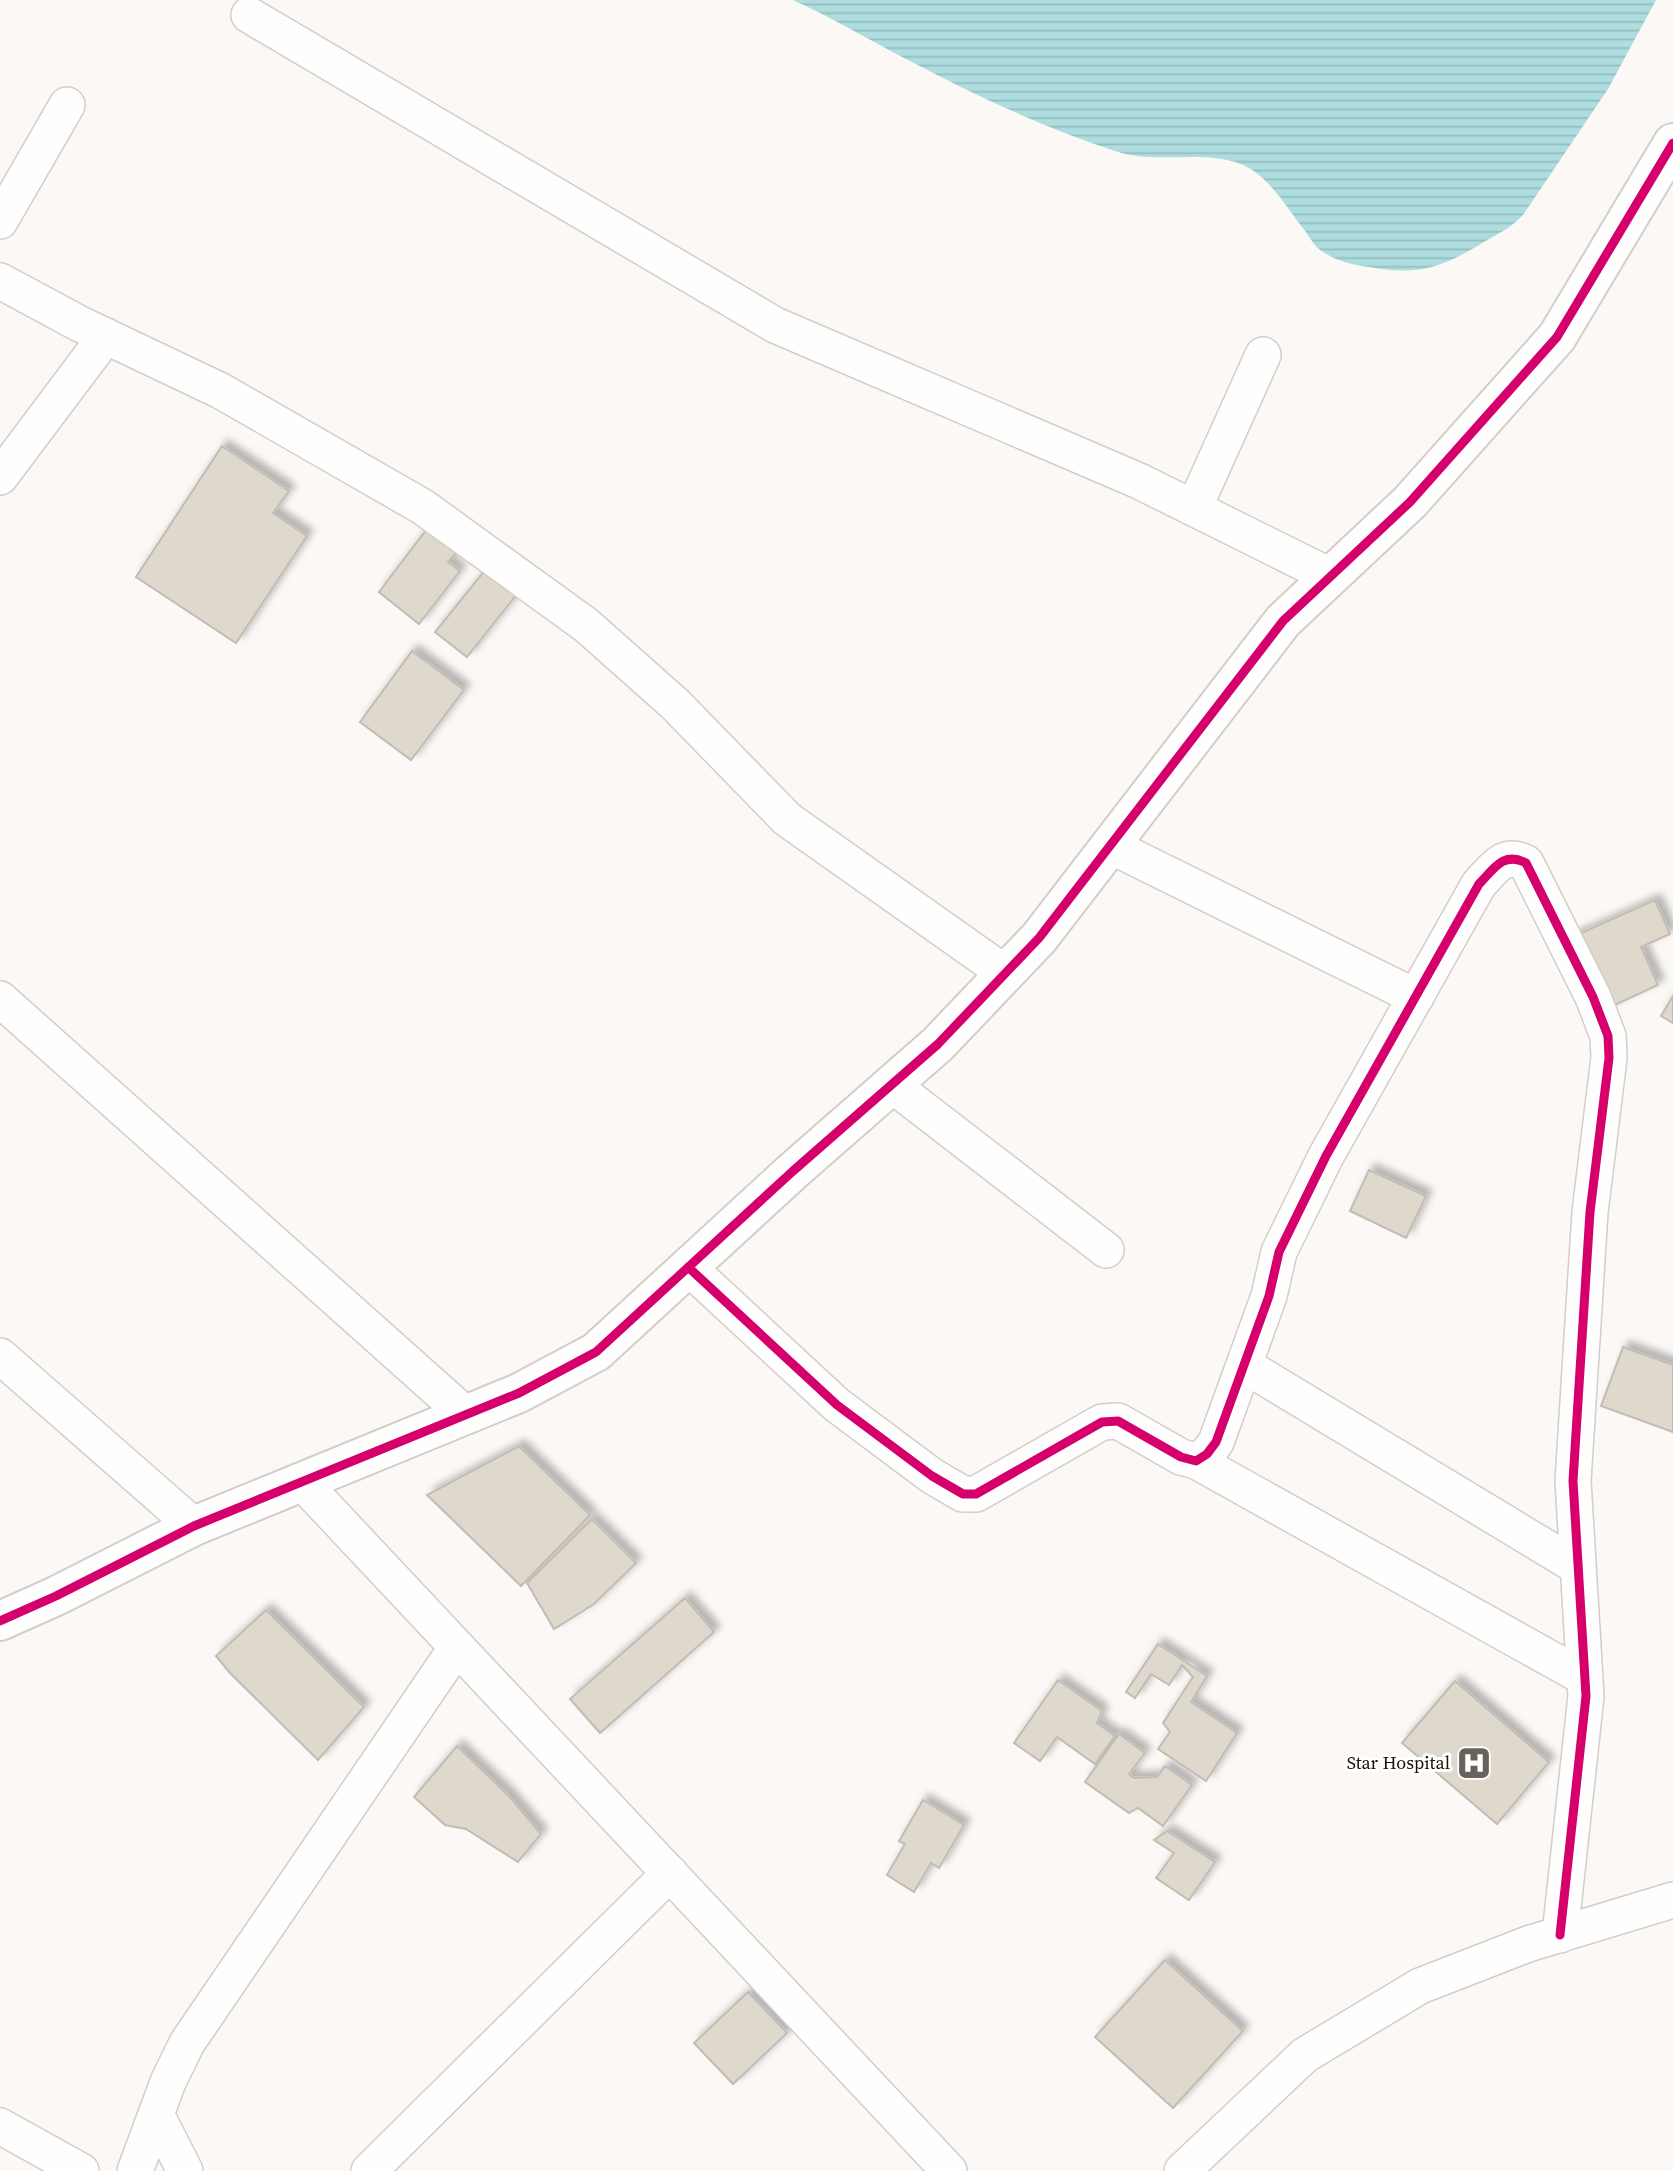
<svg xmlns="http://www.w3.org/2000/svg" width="1673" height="2171" viewBox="0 0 1673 2171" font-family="'Source Serif 4',serif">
<defs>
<pattern id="water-rules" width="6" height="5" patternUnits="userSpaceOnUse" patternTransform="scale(1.75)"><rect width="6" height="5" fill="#addddf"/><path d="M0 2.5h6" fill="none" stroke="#94bdbe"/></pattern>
<filter id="shadow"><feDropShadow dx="6" dy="-6" stdDeviation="3.5" flood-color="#0004"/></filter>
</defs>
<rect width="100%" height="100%" fill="#fbf8f5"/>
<path fill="url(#water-rules)" d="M793,0h863l-48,89 -85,126c-11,12 -25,19 -39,27 -43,26 -65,34 -115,25 -17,-2 -36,-7 -50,-18 -5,-4 -9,-11 -13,-17 -18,-22 -37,-57 -65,-68 -39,-15 -86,1 -126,-13 -70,-23 -139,-55 -205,-90 -39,-20 -77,-43 -117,-61z"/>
<path fill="#dfd8cd" stroke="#c1bcb5" stroke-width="2" filter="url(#shadow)" d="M222,446l67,45 -16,22 34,23 -71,107 -100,-66z
M430,525l30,23 -12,14 12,9 -41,53 -40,-32z
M486,569l31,25 -50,63 -32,-25z
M412,651l52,39 -53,70 -51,-38z
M1655,900l15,34 -29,13 17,38 -54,25 -32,-73z
M1673,996v27l-12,-7z
M1369,1170l57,26 -20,42 -56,-27z
M1623,1347l50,18v67l-72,-26z
M519,1446l71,69 -69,71 -94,-91z
M592,1519l44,44 -42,41 -40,25 -27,-46z
M685,1598l29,34 -114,101 -30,-34z
M266,1610l98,97 -46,53 -88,-87 -14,-17z
M1158,1644l49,32 -16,26 46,31 -31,48 -48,-32 12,-17 -7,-9 30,-46 -11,-12 -13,20 -18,-11 -16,24 -9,-6z
M1058,1680l44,31 -5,12 18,13 -20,28 -38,-27 -17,24 -26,-18z
M1455,1681l94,81 -52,62 -95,-81z
M1119,1734l26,19 -16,21 5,4 23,-1 8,-11 27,19 -29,41 -25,-18 -9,5 -44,-31z
M457,1746l52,50 32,38 -23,28 -52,-33 -21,-4 -31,-28z
M923,1800l41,25 -25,43 -8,-5 -17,29 -27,-17 18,-31 -6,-3z
M1167,1831l48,31 -26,38 -33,-22 18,-25 -20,-13z
M1165,1960l78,71 -70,77 -78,-71z
M748,1992l39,41 -54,51 -39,-41z"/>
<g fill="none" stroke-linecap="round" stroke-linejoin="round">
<g stroke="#d3cec7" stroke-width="38">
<path id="minor" d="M249,15l526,310 364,156 191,95
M0,221l67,-116
M0,281l80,43 141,67 202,116 163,118 89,79 112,115 218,154
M0,477l106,-141
M1194,508l69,-153
M1109,845l307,152
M0,999l466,416
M892,1085l214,165
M688,1267l149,138 95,71 31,18h13l126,-72 16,-1 63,36 15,4 11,-7 9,-12 53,-146 10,-44 47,-96 153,-272c15,-15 24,-33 47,-21l67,134 15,39 1,22 -19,154 -17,269 13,215 -26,239
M0,1356l194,170
M1244,1365l334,202
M1196,1461l389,217
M302,1482l647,689
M156,2114l29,57
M0,2126l81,45
M135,2171l33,-89 19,-39 270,-396
M369,2171l301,-298
M1182,2171l123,-116 115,-69 108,-42 145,-44"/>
</g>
<g stroke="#d3cec7" stroke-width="42">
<path id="tertiary" d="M0,1621l56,-25 138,-70 325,-133 77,-41 197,-181 145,-127 101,-106 244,-317 127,-119 147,-165 116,-194"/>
</g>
<use href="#minor" stroke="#fefefe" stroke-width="35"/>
<use href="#tertiary" stroke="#fefefe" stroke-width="38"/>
<g stroke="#fff" stroke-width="13">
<path id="cycleway" d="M688,1267l149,138 95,71 31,18h13l126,-72 16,-1 63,36 15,4 11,-7 9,-12 53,-146 10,-44 47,-96 153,-272c15,-15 24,-33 47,-21l67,134 15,39 1,22 -19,154 -17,269 13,215 -26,239
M0,1621l56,-25 138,-70 325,-133 77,-41 197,-181 145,-127 101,-106 244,-317 127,-119 147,-165 116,-194"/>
</g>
<use href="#cycleway" stroke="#d6006c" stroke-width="9"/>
</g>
<defs>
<g id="hospital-square" transform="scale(1.75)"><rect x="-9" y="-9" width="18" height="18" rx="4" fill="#67625a" stroke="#fff"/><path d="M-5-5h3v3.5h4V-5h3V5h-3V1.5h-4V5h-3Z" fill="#fff"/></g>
</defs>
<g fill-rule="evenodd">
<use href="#hospital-square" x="1474" y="1763"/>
</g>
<g text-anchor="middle" stroke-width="6" stroke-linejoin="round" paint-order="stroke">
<g font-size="18" fill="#181106" stroke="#fff" text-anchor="end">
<text x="1450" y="1769">Star Hospital</text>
</g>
</g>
</svg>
